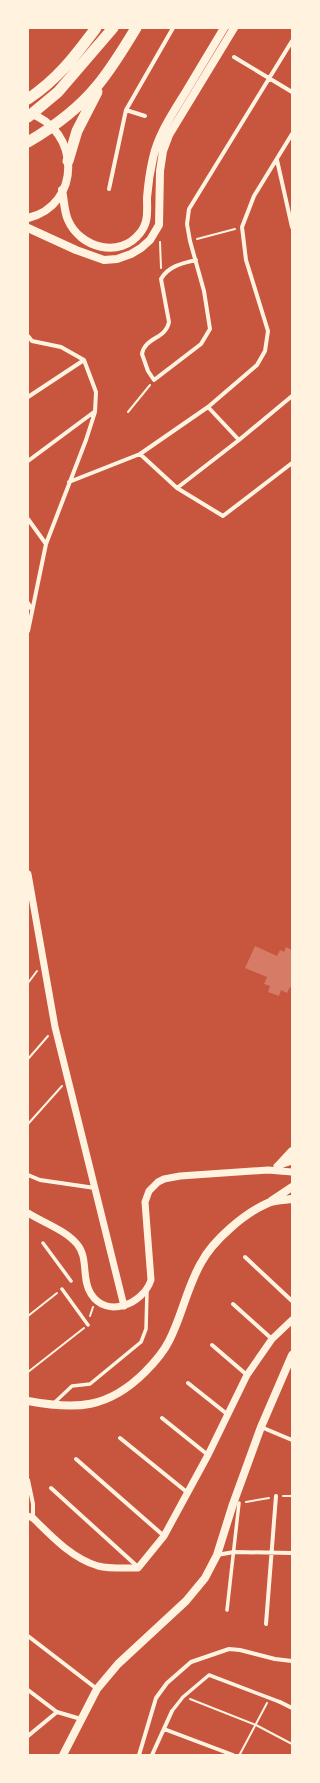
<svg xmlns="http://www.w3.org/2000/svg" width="320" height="1783" viewBox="0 0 320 1783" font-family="Ubuntu,sans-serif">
<rect width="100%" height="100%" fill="#c8553d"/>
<path fill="#d67c66" d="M255,946l22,10 3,-6 4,2 2,-5 6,3v38l-2,-1 -3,6 -6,-3 -2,6 -11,-4 2,-6 -6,-2 3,-7 -22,-9z"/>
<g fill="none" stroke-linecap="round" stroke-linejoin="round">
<path stroke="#fff3e0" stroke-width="2" d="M197,239l38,-10
M160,242l1,26
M128,412l22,-27
M28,983l9,-12
M28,1059l20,-23
M28,1124l34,-38
M28,1316l29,-23
M90,1316l3,-9
M28,1372l56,-44
M283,1496h9
M246,1502l23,-4
M190,1699l66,26 36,19
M240,1754l27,-51"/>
<path stroke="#fff3e0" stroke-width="3.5" d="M43,1243l28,38
M62,1289l26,36
M54,1403l18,-17 18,-2 51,-42 5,-13 1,-38
M227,1610l12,-107
M172,1711l11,-14 26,-22 71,27"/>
<path stroke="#fff3e0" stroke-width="4" d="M234,57l58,35
M126,110l19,6
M277,160l15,67
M109,189l17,-79 47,-82
M196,260c-13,3 -28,6 -35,19l8,43c-3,17 -24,15 -27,32l6,17 6,9 47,-36 9,-15 -6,-38 -14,-50 -3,-17 2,-15 103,-168
M28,336l4,5 29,6 23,13 12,32 -1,20 -9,28 -40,104 -18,87
M28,397l56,-37
M208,407l31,33
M140,454l37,34 46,28 69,-53
M28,461l66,-49
M69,482l71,-28 68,-47 49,-42 8,-14 3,-20 -22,-71 -4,-33 12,-31 38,-62
M177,488l62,-48 53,-44
M28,519l18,25
M28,603l4,7
M28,1175l12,5 55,8
M245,1257l47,44
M233,1304l39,35
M212,1345l35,30
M188,1383l39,31
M162,1418l46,37
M261,1427l31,13
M120,1438l68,55
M76,1459l88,77
M28,1480l5,24v14
M51,1488l87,79
M217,1555l17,-3 58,1
M266,1624l10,-128
M28,1636l69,53
M28,1690l29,22 24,7
M280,1702l12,6
M164,1729l69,26
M28,1736l29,-24
M139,1755l17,-57 11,-15 24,-21 38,-13 11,1 35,9 17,2
M152,1755l20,-44"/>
<path stroke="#fff3e0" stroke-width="7" d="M28,874l27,153 69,279
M277,1166l15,-5
M28,1213c16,10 37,17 49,31 12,14 4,35 14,50 16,25 52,10 60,-14l-6,-78 4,-11 9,-9 6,-3 16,-3 88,-6 24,2
M28,1516l5,2c19,19 39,40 65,48 12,3 27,2 40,2l26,-32 44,-81 39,-80 25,-36 20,-19"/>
<path stroke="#fff3e0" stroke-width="8" d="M62,190c2,9 2,21 6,30 12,28 52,39 72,13 9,-11 7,-23 7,-35 1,-13 3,-27 6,-40 5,-23 19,-44 32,-65 13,-22 26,-43 39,-65
M28,218c54,-13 53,-88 1,-105
M28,228l48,22 28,10 13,-1 14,-5 10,-6 9,-8 9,-15 1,-54 3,-20 6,-16 65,-107
M279,1165l13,-14
M271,1201l21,-14
M28,1401c48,9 80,8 117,-29 9,-9 18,-19 24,-31 13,-25 18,-54 32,-78 12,-23 44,-50 67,-60 7,-3 17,-3 24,-4
M63,1755l34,-66 21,-25 68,-63 19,-23 12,-23 16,-51 28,-77 31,-72"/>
<path stroke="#fff3e0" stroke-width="11" d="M28,99c30,-20 47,-43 68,-71
M28,117l30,-25 55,-64
M28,142c24,-14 51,-34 69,-56 15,-18 27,-38 39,-58
M68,161l9,-30 20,-39"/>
</g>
<rect width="320" height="1783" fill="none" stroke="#fff3e0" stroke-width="58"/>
</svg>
